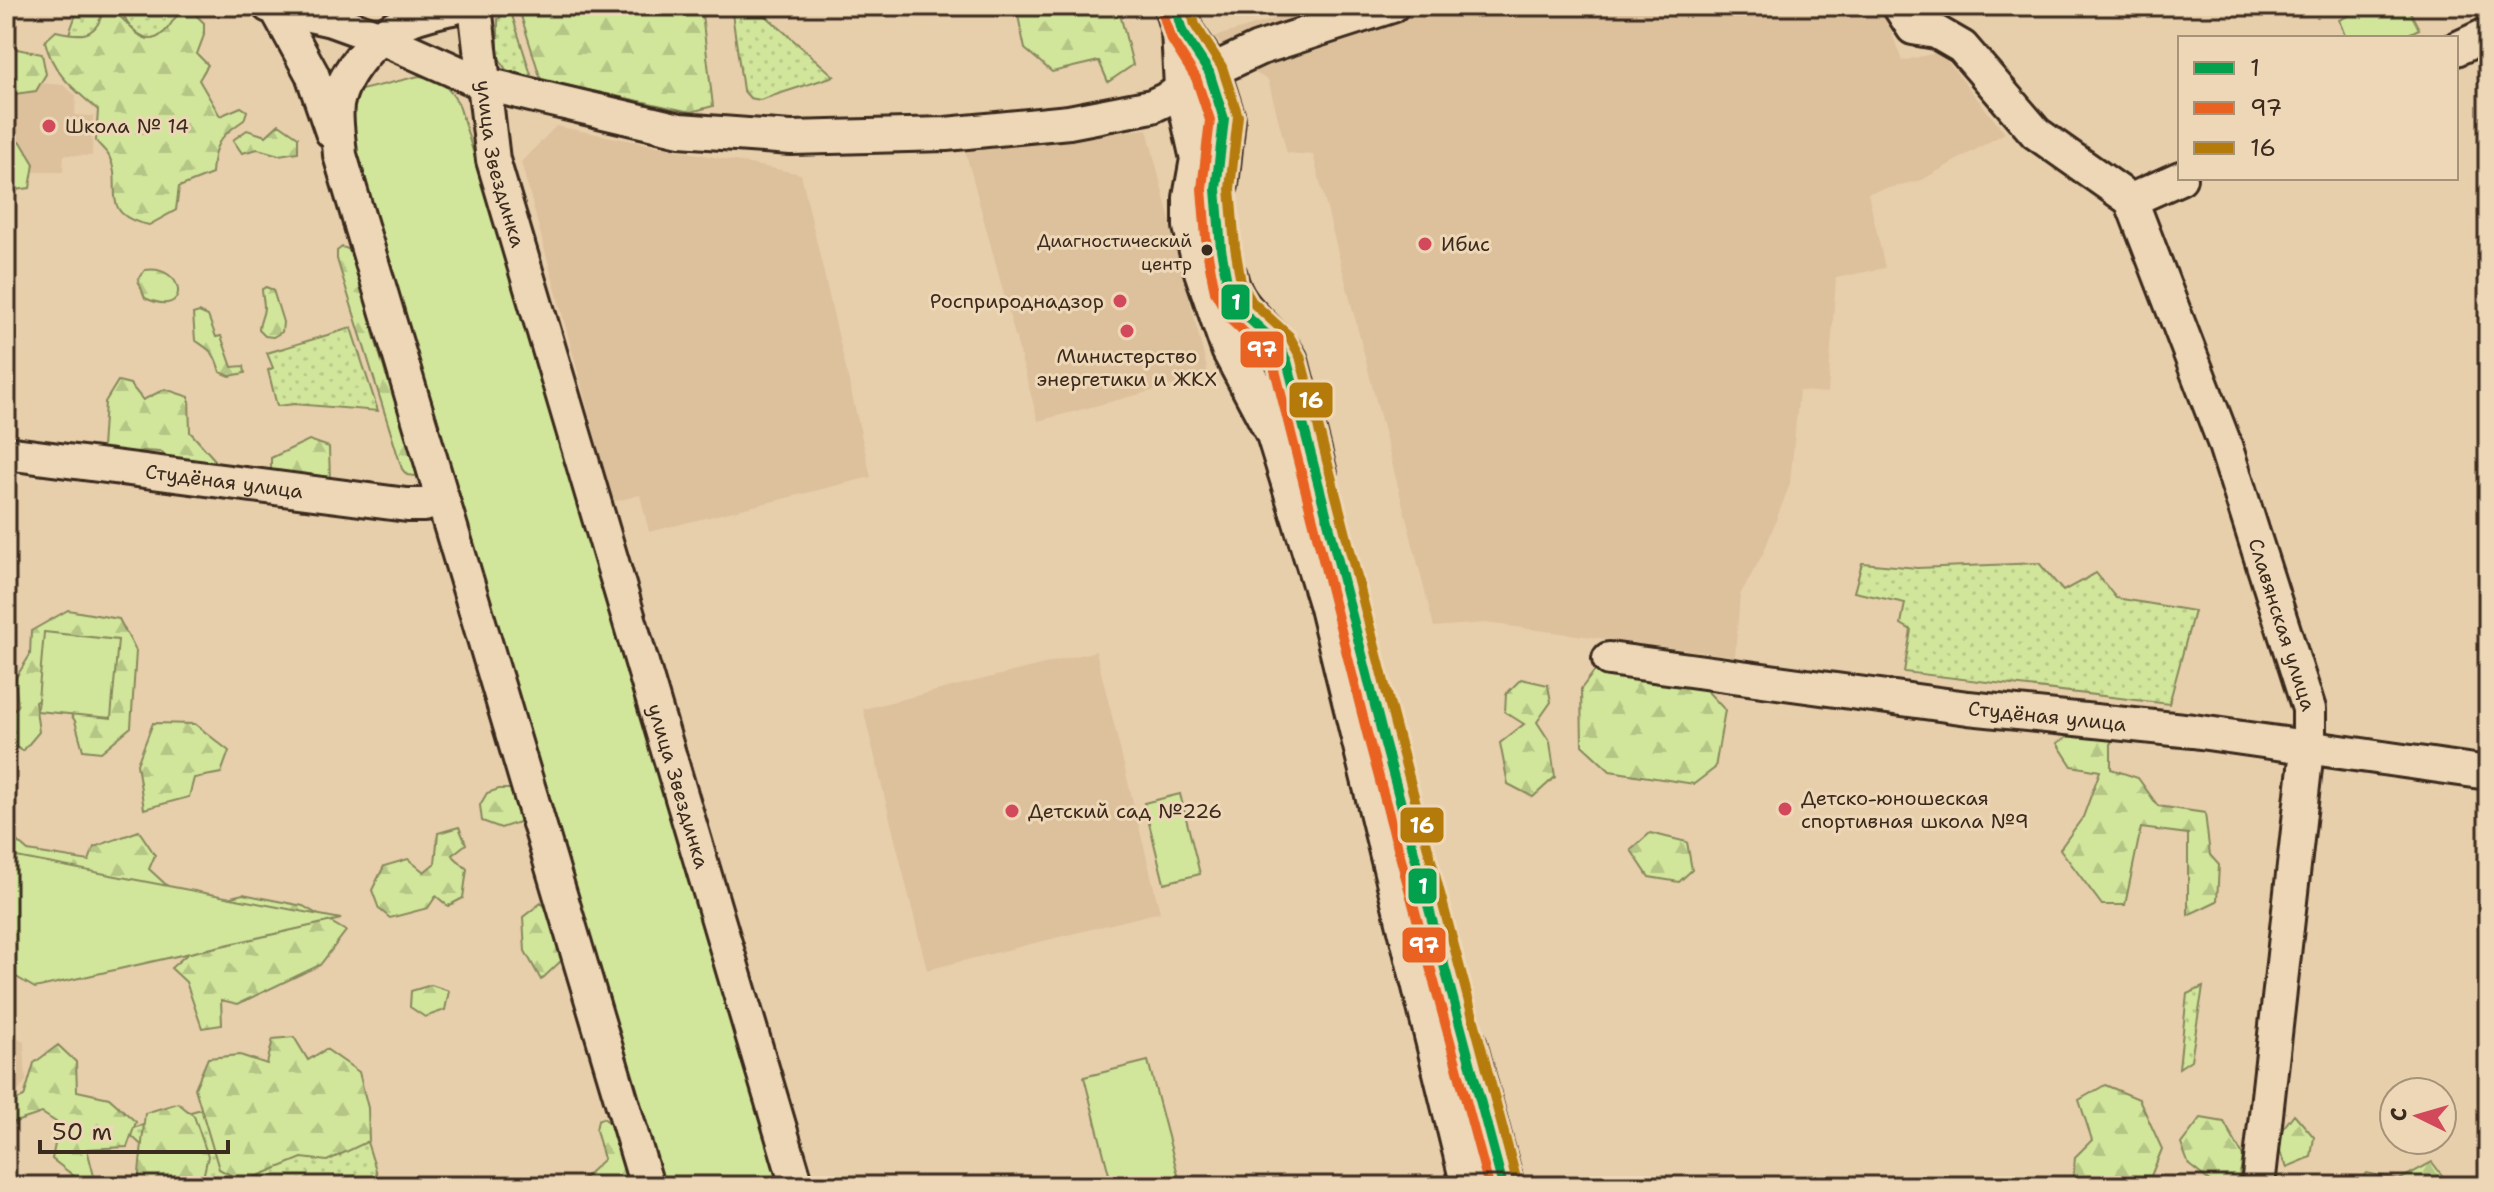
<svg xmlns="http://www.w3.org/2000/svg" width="2494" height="1192" viewBox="0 0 2494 1192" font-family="'Shantell Sans',sans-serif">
<defs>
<pattern id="grass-dots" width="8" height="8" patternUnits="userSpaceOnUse" patternTransform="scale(2)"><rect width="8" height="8" fill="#d1e69b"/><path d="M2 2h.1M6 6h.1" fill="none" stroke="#b4c585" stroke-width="1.8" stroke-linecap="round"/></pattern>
<pattern id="forest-firs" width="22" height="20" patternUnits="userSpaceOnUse" patternTransform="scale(2)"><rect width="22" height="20" fill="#d1e69b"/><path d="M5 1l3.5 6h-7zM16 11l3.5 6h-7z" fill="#b4c585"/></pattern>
</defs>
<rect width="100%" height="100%" fill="#e8cfac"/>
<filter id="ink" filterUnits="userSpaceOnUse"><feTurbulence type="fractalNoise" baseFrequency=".0125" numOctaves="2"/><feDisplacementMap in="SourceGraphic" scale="16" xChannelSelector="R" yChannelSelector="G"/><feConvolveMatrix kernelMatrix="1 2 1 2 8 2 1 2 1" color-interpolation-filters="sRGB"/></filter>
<g filter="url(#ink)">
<path fill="#ddc19c" d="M1318,6h564l20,55 38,-9 65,81 -83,47 -54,13 17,75 -49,10 -8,115 -29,-2 -9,93 -27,70 -23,41 -5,61 -250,-33 -51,4 -121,-472 -26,-2 -19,-73 -26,-14 -28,-29z
M6,80l57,5 13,10 -1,20 18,1 -1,40 -28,-1 -1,17h-57z
M556,126l245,48 70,303 -222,55 -9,-37 -27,7 -92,-340z
M1147,129l62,247 -171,45 -73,-271z
M1096,651l64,261 -233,58 -64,-261z
M6,1028l18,14 2,39 -20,26z"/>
<path fill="url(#grass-dots)" stroke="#86885c" stroke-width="2" d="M79,6h94l22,8 -15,-1c-7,6 -7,9 -12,16 -14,20 -35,5 -43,-11l-26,8 -9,8h-21z
M731,6l34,9 69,61 -74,24 -10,-2 -7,-8z
M510,9l22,69 -26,-8 -8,-14v-37z
M351,328l27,83 -83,-7 -18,2 -9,-36 5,-2 -6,-15z
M1862,563l55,5 122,-5 24,28 33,-18 20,25 78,13 -25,93 -265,-32 7,-42 -10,-6 4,-21 -51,-11z
M2203,987l-12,73 -12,8 8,-74z
M344,1070l37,116h-195l-61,-56z"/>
<path fill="url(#forest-firs)" stroke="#86885c" stroke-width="2" d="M518,6h183l12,100 -22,6 -150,-32z
M1016,6h102l15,59 -25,17 -9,-21 -47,11 -27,-23z
M115,13c14,8 28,39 48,20 8,-6 9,-14 17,-20l15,1 9,9v12l-7,19 11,11 -9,15 21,36 21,-9 6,4 -3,9c-24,16 -31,24 -32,54l-33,13 -3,23 -27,15c-53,-11 -24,-38 -40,-69 -3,-5 -9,-10 -13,-15l2,-31c-24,-21 -46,-37 -53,-69l11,-10c22,5 39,8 46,-17z
M6,32l11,17 25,5 4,20 -10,17 -21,3 -9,-15z
M279,124l19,13v15l-19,3 -21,-6 -16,4 -9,-13 14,-10 19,6z
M6,142h15l13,22 -4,24 -24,3z
M342,247l6,2 10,15 15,58v10l13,43 11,11 24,86 -6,4 -8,-1 -5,-6 -65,-210v-8z
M145,270c41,-6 47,50 0,28l-7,-18z
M266,287l7,3 10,32 -1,10 -9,5 -8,-1 -6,-6c0,-9 5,-14 5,-23 0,-6 -2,-12 -2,-18z
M199,312l9,4 8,21 5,-1 11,31 12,-1 1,7 -15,3 -10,-4c-6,-21 -8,-20 -25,-32l-2,-26z
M118,381l12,3 13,16 22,-11 24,8 1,35 25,28 -9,19 -30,1 -14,-28 -20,-1 -25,11 -15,-14 3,-46z
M309,440l20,7 1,34 -27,29 -23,-5 -9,-29v-18z
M68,610l51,9 17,32 -5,76 -30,25 -18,-2 -8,-29 -19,-31 -21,12 4,30 -16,19 -17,-9v-27l12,-9 -3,-27 15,-24 1,-24z
M1599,665l97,14 29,31 -10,58 -21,16 -84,-13 -28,-26 -1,-56z
M1521,679l27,6 3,17 -14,20 13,20 5,35 -22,20 -25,-13 -8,-41 24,-19 -19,-12 1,-18z
M153,723l42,1 34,27 -8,22 -27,5 -5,19 -45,12 -7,-45z
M2084,728l27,12v29l27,9 20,28 47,7 5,42 9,10 -2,36 -29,14v-81l-47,-6 -16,77h-23l-42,-56 23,-32 17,-46 -28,-5 -15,-23z
M499,789h16l7,18 -3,15 -18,6 -19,-7 -2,-16 7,-12z
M459,827l7,17 -14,11 15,14 -4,29 -15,8 -12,-10 -8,12 -38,10 -11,-9 -7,-19 12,-24 24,-7 16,13 11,-9 3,-30z
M139,831l16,24 -6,14 25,23 -168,-4v-50h7l15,13 61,10 5,-14z
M1650,833l37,9 5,28 -13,12 -30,-5 -18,-27z
M243,894l60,12 43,25 -26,34 -82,39 -17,-4 1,25 -20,3 -16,-46 -15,-14 35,-30 4,-36z
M541,903l14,12 7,45 -21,20 -16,-29 -2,-34z
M431,985l18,6 -4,19 -20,7 -15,-10 1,-16z
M294,1037l14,23 18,-11 33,23 9,36 1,33 -42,20 -25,-3 -59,24 -24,-13 -24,-81 13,-30 32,-3 27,9 6,-25z
M58,1045l18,17 1,29 32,7 27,24 -9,25 -40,2 8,31 -12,3 -31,-24 7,-35 -17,-11 -36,12v-20l18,-8 10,-34z
M2105,1085l34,14 23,50 -11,27 -30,3 -6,7h-39l-3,-2 2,-27 17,-17 -13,-40z
M178,1103l16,13 14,40 -6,26 3,4h-74l7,-3 7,-70z
M2294,1114l20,23 -3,20 -24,10 -13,-27z
M603,1118l13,9 22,59 -62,-1 28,-26 -8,-29 2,-10z
M2201,1118l23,4 19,34 -4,24 -23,6 -27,-21 -8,-21z
M2432,1162l18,24h-93l10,-13 32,7z"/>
<path fill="#d1e69b" stroke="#86885c" stroke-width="2" d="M2369,6h38l12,23 -19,9h-54l-7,-18z
M419,76c21,2 30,11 40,29l327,1081h-128l-314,-1072 13,-23z
M44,632l74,8 -7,78 -74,-7z
M1180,794l20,80 -36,9 -20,-80z
M6,855l335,64 -306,69 -29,-17z
M1148,1061l33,125h-69l-28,-109z"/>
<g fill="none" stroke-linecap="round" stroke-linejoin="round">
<g stroke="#3b2a1e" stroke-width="38">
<g id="minor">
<path d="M269,6l62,14 50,18 101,45 53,13 145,34 111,8 155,-4 123,-12 83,-16 17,-8 40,-26 49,-23 134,-43"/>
<path d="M460,6c-16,4 -33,7 -48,13 -33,11 -69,52 -75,86 -2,16 2,34 3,50l307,1031"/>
<path id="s1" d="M475,6l18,154 304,1026"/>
<path id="s2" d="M1899,6l14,22 23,4 26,15 74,86 95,67 93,242 85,267v23l-51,454"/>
<path d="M276,8l36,66 20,58"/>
<path d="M2456,49l32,-15"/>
<path d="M2131,200l49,-22"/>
<path id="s3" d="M6,453l401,52h17l17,-5"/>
<path id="s4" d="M1609,659l359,49 225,23 295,42"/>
</g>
</g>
<g stroke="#3b2a1e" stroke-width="46">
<path id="major" d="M1175,6l7,25 3,56 16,72 -7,39v28l11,45 27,78 45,85 52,169 143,583
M1184,35l25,37 15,47 -7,66
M1226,276c7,39 43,54 61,85l29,113
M1465,1043l38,143"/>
</g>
<use href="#minor" stroke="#edd7b6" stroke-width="32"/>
<use href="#major" stroke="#edd7b6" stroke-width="40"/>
<g stroke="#edd7b6" stroke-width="16">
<path id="bus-1" d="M1175,6l7,25 27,41 15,47 -8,70 5,60 7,39 13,23 37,34 9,16 94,368 122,457"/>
</g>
<g stroke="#edd7b6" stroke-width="16">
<path id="bus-2" d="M1162,10l8,27 26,41 14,42 -8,69 5,61 8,42 16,28 36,34 7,12 93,367 122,453"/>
</g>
<g stroke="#edd7b6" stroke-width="16">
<path id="bus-3" d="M1190,6l5,19 27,42 16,49 -8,73 5,58 6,36 11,19 37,34 11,20 95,369 122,457"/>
</g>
<use href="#bus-1" stroke="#03a04e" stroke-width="10"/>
<use href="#bus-2" stroke="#e96222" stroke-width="10"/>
<use href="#bus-3" stroke="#b57b0a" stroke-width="10"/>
</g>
</g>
<g fill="#d1495b" stroke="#edd7b6" stroke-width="3">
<circle cx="49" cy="126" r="8"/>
<circle cx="1425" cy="244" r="8"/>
<circle cx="1120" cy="301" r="8"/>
<circle cx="1127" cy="331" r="8"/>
<circle cx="1785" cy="809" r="8"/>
<circle cx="1012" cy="811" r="8"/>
</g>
<circle fill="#3b2a1e" stroke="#edd7b6" stroke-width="3" cx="1207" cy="250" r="7"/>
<g text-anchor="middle" stroke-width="6" stroke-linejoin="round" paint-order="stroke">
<g font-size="18" fill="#3b2a1e" stroke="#edd7b6" text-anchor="end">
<text x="1192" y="247">Диагностический<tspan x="1192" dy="23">центр</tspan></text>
</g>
<g font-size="20" fill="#3b2a1e" stroke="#edd7b6" text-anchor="start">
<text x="65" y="133">Школа № 14</text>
<text x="1441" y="251">Ибис</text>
<text x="1104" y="308" text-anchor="end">Росприроднадзор</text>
<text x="1127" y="363" text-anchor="middle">Министерство<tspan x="1127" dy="23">энергетики и ЖКХ</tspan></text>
<text x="1801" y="805">Детско-юношеская<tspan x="1801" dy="23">спортивная школа №9</tspan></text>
<text x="1028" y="818">Детский сад №226</text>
</g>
<g font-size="20" fill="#3b2a1e" stroke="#edd7b6">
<text dy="7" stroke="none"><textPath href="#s1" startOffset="160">улица Звездинка</textPath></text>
<text dy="7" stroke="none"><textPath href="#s3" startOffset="220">Студёная улица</textPath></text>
<text dy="7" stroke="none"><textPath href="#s2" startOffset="760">Славянская улица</textPath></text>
<text dy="7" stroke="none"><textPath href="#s4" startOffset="442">Студёная улица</textPath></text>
<text dy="7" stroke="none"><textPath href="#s1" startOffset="808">улица Звездинка</textPath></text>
</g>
</g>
<g stroke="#edd7b6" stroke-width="3">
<rect x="1220" y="283" width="31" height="38" rx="8" fill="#03a04e"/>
<rect x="1239" y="330" width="46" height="39" rx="8" fill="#e96222"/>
<rect x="1288" y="381" width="46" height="38" rx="8" fill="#b57b0a"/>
<rect x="1399" y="806" width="46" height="38" rx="8" fill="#b57b0a"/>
<rect x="1407" y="867" width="31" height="38" rx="8" fill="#03a04e"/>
<rect x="1401" y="926" width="46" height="38" rx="8" fill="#e96222"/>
</g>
<g font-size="22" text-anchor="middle" font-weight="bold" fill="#fff">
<text x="1236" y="310">1</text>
<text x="1262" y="357">97</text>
<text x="1311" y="408">16</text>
<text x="1422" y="833">16</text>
<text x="1423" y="894">1</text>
<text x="1424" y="953">97</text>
</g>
<rect width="2494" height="1192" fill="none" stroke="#edd7b6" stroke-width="32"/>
<rect x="16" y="16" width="2462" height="1160" fill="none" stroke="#3b2a1e" stroke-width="3" filter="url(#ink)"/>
<rect x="2178" y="36" width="280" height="144" fill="#edd7b6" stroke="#a69279" stroke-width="2"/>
<rect x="2194" y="62" width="40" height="12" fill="#03a04e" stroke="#a69279" stroke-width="2"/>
<text x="2250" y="76" font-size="24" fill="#3b2a1e">1</text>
<rect x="2194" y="102" width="40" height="12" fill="#e96222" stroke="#a69279" stroke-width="2"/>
<text x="2250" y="116" font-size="24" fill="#3b2a1e">97</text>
<rect x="2194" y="142" width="40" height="12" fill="#b57b0a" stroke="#a69279" stroke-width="2"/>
<text x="2250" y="156" font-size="24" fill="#3b2a1e">16</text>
<g transform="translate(2418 1116) rotate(275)"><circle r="38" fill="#edd7b6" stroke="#a69279" stroke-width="2"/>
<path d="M0-6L14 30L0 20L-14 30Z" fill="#d1495b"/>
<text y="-12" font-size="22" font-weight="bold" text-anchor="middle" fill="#3b2a1e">С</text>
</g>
<path d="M40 1140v12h188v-12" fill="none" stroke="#3b2a1e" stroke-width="4"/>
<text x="52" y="1140" font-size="24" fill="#3b2a1e" stroke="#edd7b6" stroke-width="6" paint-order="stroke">50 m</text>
</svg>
